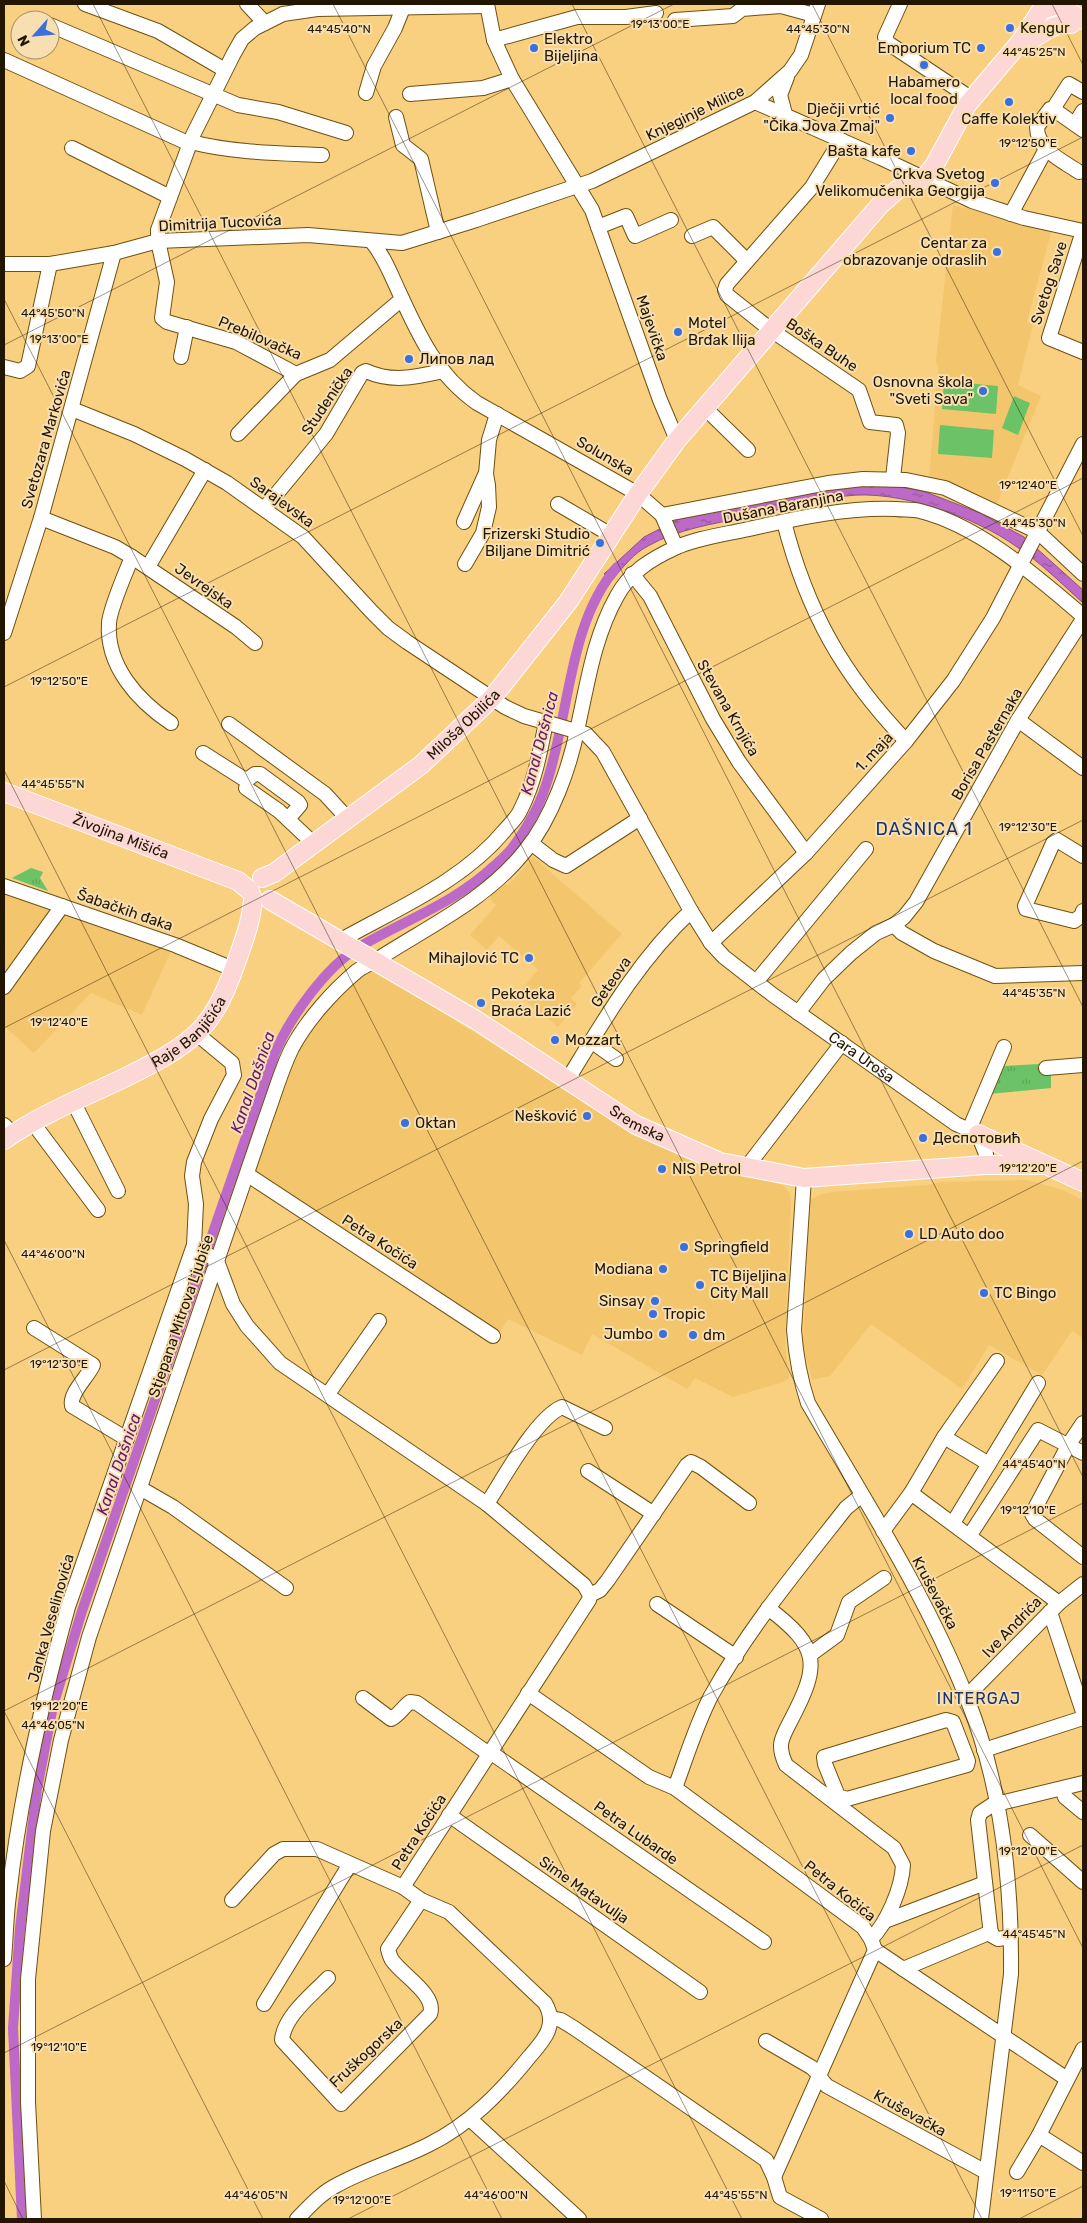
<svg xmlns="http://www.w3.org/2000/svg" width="1087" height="2223" viewBox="0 0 1087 2223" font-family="Rubik,sans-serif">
<defs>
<pattern id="grass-tufts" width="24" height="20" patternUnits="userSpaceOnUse" patternTransform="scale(1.25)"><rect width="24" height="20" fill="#6cc266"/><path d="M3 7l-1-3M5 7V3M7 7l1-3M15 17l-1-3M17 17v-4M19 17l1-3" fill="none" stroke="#5da657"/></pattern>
<pattern id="water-ripples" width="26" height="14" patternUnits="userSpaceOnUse" patternTransform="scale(1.25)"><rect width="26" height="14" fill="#bc69c8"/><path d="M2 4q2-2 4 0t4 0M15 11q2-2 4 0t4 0" fill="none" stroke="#9855a0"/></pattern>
</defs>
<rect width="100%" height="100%" fill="#f9cf80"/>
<path fill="#f3c66e" d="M953,205l99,24 -25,93 6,3 -15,60 23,11 -45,110 -67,-26 9,-112 -2,-7z
M533,857l89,77 -43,49 3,3 -11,12 6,6 -19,23 -40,-33 20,-24 -39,-34 -12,14 -17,-15 26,-30 -6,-6 2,-6 10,-11 6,4z
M4,893l167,58 -29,64 -51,-22 -57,60 -30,-27z
M371,968l251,157 57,29 49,16 55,15 7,9 1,8 -6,140 4,36 -6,4 -50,15 -38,-19 -8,11 -95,-55 -10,21 -74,-36 -10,16 -247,-163 47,-121 42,-58z
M1027,1180l36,10 20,10v138l-11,-7 -30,44 -53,-30 -27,44 -91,-65 -41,52 -18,4 -9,-35 7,-145 9,-5 13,-3 95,-7 14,-3z"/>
<path fill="url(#grass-tufts)" d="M31,868l12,4 -3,6 8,13 -36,-13z
M1040,1064l1,9h10v15l-62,6 13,-28z"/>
<path fill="#6cc266" d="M944,381l54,5 -2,28 -54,-5z
M1014,396l16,7 -12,32 -16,-7z
M940,425l54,5 -2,28 -54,-4z"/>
<path fill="url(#water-ripples)" stroke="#8e508c" d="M860,485l39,2 24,4 57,22 44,24 59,53v13c-21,-19 -42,-40 -66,-56 -41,-30 -120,-58 -171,-51 -33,4 -67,14 -100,21 -33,7 -68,12 -98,29 -14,7 -25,21 -35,33l-9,-5 40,-37 35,-18 149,-30z"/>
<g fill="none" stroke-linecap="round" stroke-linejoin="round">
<path stroke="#bc69c8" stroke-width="10" d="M22,2219l-9,-191 7,-100 17,-139 16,-83 29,-95 193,-558c15,-36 51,-86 84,-106 46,-27 96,-44 135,-81 7,-6 14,-12 19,-19 13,-18 25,-38 32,-59 25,-70 22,-164 72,-221"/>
<g stroke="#6e5110" stroke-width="16">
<g id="minor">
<path d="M85,4l73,27 67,39"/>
<path d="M247,4l18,19"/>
<path d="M487,4l7,36 18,39 80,131 68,190 17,40"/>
<path d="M900,4l-15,33 3,6 84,56"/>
<path d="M675,20l58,-4 9,-7 39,-3 33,9"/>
<path d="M50,25l188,80 40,7 68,21"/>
<path d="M494,40l83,-23h49l30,-4"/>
<path d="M4,60l186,84"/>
<path d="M366,93l8,-27 21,-38 8,-20"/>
<path d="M410,94l73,-6 29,-9"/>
<path d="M755,102l126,56 91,43 52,17 59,13"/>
<path d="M1053,109l16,-25 14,8"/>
<path d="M785,114l-5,-19 7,-18"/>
<path d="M396,117l7,28 18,14 17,73"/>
<path d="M1075,124l8,-13"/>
<path d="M841,140l-29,47 -85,97 -2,6 2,5 44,35 88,60 11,32 26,3 2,8 -5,45"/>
<path d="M191,142c43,11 87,11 131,13"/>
<path d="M72,148l98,49"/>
<path d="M1079,172c-16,-11 -42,-22 -42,-45l13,-18h3l30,21"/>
<path d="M1011,214l35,-65"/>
<path d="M598,227l28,-11 9,20 36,-16"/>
<path d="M1083,231l-34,107 34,14"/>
<path d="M692,236l21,-9 34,34"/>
<path d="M372,242c12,14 19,33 27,50 20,44 38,83 78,111l161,91 24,21 14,32"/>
<path d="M4,264h46l64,-11 44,-12 150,-6 94,8 74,-23 116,-39 163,-79 35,-31 11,-16 17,-51"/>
<path d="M402,299l-72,61 -34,14 -60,-32 -69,-20 -5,-4 5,-36 -9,-41v-11l35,-95 40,-80 9,-16 13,-11 28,-14 34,-5 170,-3"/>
<path d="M181,357l6,-30"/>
<path d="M4,367l16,4 8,-5 22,-102"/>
<path d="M705,408l43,42"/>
<path id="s1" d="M72,409l62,25 51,25 42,24 76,54 68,74 17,17 19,14 98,65 19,9 62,18 17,18 88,159 20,32 13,14 49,38 183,129 22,10 8,20 -1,11"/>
<path d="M238,434l58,-60"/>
<path d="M558,504l53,31"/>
<path d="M264,509l62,-75 36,-61 4,-2c26,12 50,6 77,0"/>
<path d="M662,515l166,-32 35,-4 43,1 39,8 93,44 45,42"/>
<path d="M41,518l74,29 17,10 104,70 19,16"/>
<path d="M464,522l21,-47"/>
<path d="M784,522c23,89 58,152 122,219"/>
<path d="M132,557c-6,15 -22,51 -23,66 -3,43 29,78 62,100"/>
<path d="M465,564l18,-31 6,-26 -1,-22 -2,-11 3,-34 8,-26"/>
<path d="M148,567l57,-97"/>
<path d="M632,574l18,22 63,123 26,43 67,91"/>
<path d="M4,633l37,-115 73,-265"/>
<path d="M1018,720l65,48"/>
<path d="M229,724l96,70 23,25"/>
<path d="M203,753l41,26h4l7,-5h5l38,28 2,3 -12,14"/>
<path d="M246,788l33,23 34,32"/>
<path d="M531,843l22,17 13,6 74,-48"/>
<path d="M1083,856l-26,-16 -4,3 -28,63 1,3 48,12 7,-5 2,-5"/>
<path d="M4,886l171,59 58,24"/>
<path d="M894,925l8,8 32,18 61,25 88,-3"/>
<path d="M341,940c57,-32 122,-59 164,-110 5,-6 13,-13 16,-21 14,-28 19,-57 25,-87"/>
<path d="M711,943l95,-90 100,-112 47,-60 40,-63 90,-174"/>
<path d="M756,982l110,-133"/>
<path d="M4,987l58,-81"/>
<path d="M798,1013l26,-34 27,-26 25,-20 18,-8 10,-8 12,-15 102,-182 65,-101"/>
<path d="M591,1041l25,18"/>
<path d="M1046,1068l37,-3"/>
<path d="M568,1079c36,-59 72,-121 123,-168"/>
<path d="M74,1103l44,88"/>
<path d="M33,1123l65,87"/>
<path d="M4,1125l9,9"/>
<path d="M969,1130l35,-83"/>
<path d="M746,1168l96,-125"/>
<path d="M248,1175l245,161"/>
<path d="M804,1178l-10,152c2,26 6,49 14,73 56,96 117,190 158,293 35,86 46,185 45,278l-30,245"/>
<path d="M194,1245l23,16 16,43 14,22 33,37 207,141 97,81 6,10"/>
<path d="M34,1328l59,37c-5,12 -24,28 -21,41l55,33"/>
<path d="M328,1394l51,-73"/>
<path d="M1083,1423l-14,21 -37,70 3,5 48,38"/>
<path d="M944,1437l45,27"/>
<path d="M588,1471l66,43"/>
<path d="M140,1488l33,19 113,81"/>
<path d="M911,1493l33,-56 53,-76"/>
<path d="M487,1504c16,-25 49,-86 75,-97l43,21"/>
<path d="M953,1523l85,-140"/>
<path d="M883,1531l28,-38 148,110"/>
<path d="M970,1535l68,-105 45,23"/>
<path d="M657,1604l79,53"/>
<path d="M768,1608c53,40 52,57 22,114 -9,17 -13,24 -4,43l108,83 9,17c-1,23 -16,58 -32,74"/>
<path d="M1050,1612l33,100"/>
<path d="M811,1654l26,-19 12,-33 35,-24"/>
<path d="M528,1693l121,84 26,11 188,139 8,12 4,11 -101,227"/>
<path d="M967,1696l92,-93 24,-19"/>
<path d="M363,1698l28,21c8,-4 12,-12 19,-17l7,1 72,51"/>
<path d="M946,1720l7,2 15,39 -1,4 -120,34 -9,-3 -13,-32 -1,-7z"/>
<path d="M984,1750l99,-32"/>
<path d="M490,1752l274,190"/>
<path d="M675,1788c11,-30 21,-63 36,-92 37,-67 88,-128 135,-188l16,-13"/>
<path d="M1062,1789l3,8 18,15"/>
<path d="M449,1815l251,177"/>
<path d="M1030,1835l53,47"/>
<path d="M403,1887l186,-287 1,-5 10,-5 8,-10 79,-115 4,-3 10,5 48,36"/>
<path d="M232,1900l42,-46 9,-5h34l86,38 18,13 28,12 96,91c13,22 -1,37 -15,53 -29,36 -61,69 -102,89 -30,15 -62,24 -91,40 -16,8 -28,22 -40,34"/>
<path d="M885,1921l100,-38"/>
<path d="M1011,1937l-13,2 -7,-4 -13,-115 2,-7 12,-8 91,-22"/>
<path d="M875,1950l192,129"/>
<path d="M4,1959c2,-21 2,-43 5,-64 11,-98 33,-194 59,-288l126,-362 2,-41 -4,-28 2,-14 17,-43 23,-44 -2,-12 -35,-29"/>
<path d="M903,1969l88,-37"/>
<path d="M328,1978c-16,17 -44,38 -46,62l59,64 89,-90c7,-19 -28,-39 -38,-54 -2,-3 -3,-7 -4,-11l33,-49"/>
<path d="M264,2004l86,-140"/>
<path d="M551,2018l10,2 13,8 192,132 8,17 6,20 41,22"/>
<path d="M766,2041l45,26c7,5 9,12 16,19l159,86"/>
<path d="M470,2119l109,100"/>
<path d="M1039,2135l44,28"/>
<path d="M1017,2172l22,-37 44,-86"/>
<path d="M34,2219l-6,-117v-123l15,-148 18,-91 28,-103 176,-517c9,-24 16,-50 27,-72 15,-28 41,-57 65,-77 7,-5 14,-8 21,-12 51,-33 108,-59 147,-108 27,-33 45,-84 53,-125 10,-45 16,-89 39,-130 13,-24 34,-37 58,-48 22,-10 46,-13 69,-18 50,-11 100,-23 152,-21 8,1 16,0 24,2 60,15 117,66 163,105"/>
</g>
</g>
<g stroke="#fff" stroke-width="20">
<g id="major">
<path d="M1041,10l17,-5 25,15"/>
<path d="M1034,38c13,-8 22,-15 37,-14"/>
<path id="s2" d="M4,792l234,89 12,10"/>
<path id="s3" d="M262,878l12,-5 147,-108 71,-67 76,-96 70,-108 39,-54 203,-235 17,-15 27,-12 10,-12 33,-61 54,-64 24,-37"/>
<path id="s4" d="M270,900l206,120 160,105 84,37 84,16 181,-13h57"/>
<path d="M978,1134l105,48"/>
<path id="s5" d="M4,1140c36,-25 78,-42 118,-61 26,-13 54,-26 75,-46 20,-19 31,-47 40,-73 7,-20 15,-40 16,-62"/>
</g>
</g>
<use href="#minor" stroke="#fff" stroke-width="14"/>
<use href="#major" stroke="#fcd7d5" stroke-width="18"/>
</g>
<path fill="none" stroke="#221600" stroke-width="1" stroke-opacity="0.45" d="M93,4l990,1944M333,4l750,1473M572,4l511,1003M812,4l271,532M1052,4l31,61M4,299l978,1920M4,345l670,-341M4,687l1079,-550M4,770l738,1449M4,1028l1079,-550M4,1240l498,979M4,1370l1079,-550M4,1711l1079,-550M4,1711l259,508M4,2053l1079,-550M4,2181l19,38M348,2219l735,-374M1019,2219l64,-33"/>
<g fill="#396fdf" stroke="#f8dfb2" stroke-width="2">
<circle cx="1010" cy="28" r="5"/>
<circle cx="534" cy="48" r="5"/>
<circle cx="981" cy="48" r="5"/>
<circle cx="924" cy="65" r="5"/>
<circle cx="1009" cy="102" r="5"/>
<circle cx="890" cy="118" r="5"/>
<circle cx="911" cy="151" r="5"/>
<circle cx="995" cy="183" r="5"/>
<circle cx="997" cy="252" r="5"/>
<circle cx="678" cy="332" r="5"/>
<circle cx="409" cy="359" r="5"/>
<circle cx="983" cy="391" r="5"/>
<circle cx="600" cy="543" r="5"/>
<circle cx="529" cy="958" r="5"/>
<circle cx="481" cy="1003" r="5"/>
<circle cx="555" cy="1040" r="5"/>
<circle cx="587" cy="1116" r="5"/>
<circle cx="405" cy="1123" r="5"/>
<circle cx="923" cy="1138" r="5"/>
<circle cx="662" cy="1169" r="5"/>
<circle cx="909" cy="1234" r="5"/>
<circle cx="684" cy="1247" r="5"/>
<circle cx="663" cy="1269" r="5"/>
<circle cx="700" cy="1285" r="5"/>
<circle cx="984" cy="1293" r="5"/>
<circle cx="655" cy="1301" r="5"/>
<circle cx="653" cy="1314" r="5"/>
<circle cx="663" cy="1334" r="5"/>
<circle cx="693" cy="1335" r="5"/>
</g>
<g text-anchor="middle" stroke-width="4" stroke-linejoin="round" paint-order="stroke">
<g font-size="15" fill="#221600" stroke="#f8dfb2" text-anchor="start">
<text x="1020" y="33">Kengur</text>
<text x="544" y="44">Elektro<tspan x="544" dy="17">Bijeljina</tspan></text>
<text x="971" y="53" text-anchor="end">Emporium TC</text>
<text x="924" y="87" text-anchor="middle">Habamero<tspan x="924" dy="17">local food</tspan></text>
<text x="880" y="114" text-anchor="end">Dječji vrtić<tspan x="880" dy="17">"Čika Jova Zmaj"</tspan></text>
<text x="1009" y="124" text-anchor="middle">Caffe Kolektiv</text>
<text x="901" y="156" text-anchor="end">Bašta kafe</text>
<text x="985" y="179" text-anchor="end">Crkva Svetog<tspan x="985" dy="17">Velikomučenika Georgija</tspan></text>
<text x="987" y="248" text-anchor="end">Centar za<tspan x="987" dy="17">obrazovanje odraslih</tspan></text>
<text x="688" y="328">Motel<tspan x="688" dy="17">Brđak Ilija</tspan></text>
<text x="419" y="364">Липов лад</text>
<text x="973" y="387" text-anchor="end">Osnovna škola<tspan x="973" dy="17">"Sveti Sava"</tspan></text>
<text x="590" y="539" text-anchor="end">Frizerski Studio<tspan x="590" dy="17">Biljane Dimitrić</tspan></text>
<text x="519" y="963" text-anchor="end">Mihajlović TC</text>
<text x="491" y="999">Pekoteka<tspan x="491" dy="17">Braća Lazić</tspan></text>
<text x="565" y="1045">Mozzart</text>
<text x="577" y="1121" text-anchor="end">Nešković</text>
<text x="415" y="1128">Oktan</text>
<text x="933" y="1143">Деспотовић</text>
<text x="672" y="1174">NIS Petrol</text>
<text x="919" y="1239">LD Auto doo</text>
<text x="694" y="1252">Springfield</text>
<text x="653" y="1274" text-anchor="end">Modiana</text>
<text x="710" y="1281">TC Bijeljina<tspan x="710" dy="17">City Mall</tspan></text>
<text x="994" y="1298">TC Bingo</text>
<text x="645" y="1306" text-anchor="end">Sinsay</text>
<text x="663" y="1319">Tropic</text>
<text x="653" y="1339" text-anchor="end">Jumbo</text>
<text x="703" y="1340">dm</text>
</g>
<g font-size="15" fill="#221600" stroke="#f8dfb2">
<text transform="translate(695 113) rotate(-26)" y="5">Knjeginje Milice</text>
<text transform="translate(220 223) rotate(-3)" y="5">Dimitrija Tucovića</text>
<text transform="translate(1049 283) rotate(-72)" y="5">Svetog Save</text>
<text transform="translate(652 328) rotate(71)" y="5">Majevička</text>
<text transform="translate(260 338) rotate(23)" y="5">Prebilovačka</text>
<text transform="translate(822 345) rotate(34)" y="5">Boška Buhe</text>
<text transform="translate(327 401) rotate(-56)" y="5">Studenička</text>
<text transform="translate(46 439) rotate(-74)" y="5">Svetozara Markovića</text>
<text transform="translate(605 456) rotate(30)" y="5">Solunska</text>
<text transform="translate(282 502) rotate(36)" y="5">Sarajevska</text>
<text transform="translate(783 507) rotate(-11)" y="5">Dušana Baranjina</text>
<text transform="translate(204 586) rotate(35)" y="5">Jevrejska</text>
<text transform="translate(728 708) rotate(60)" y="5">Stevana Krnjića</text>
<text dy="5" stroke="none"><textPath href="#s3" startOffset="254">Miloša Obilića</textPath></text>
<text transform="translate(987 744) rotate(-60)" y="5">Borisa Pasternaka</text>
<text transform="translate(874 752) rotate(-47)" y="5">1. maja</text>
<text dy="5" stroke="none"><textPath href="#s2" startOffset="125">Živojina Mišića</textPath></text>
<text transform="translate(125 910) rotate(19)" y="5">Šabačkih đaka</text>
<text transform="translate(611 982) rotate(-55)" y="5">Geteova</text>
<text dy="5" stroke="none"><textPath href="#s5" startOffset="216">Raje Banjičića</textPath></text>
<text dy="5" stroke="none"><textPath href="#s1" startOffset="1050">Cara Uroša</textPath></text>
<text dy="5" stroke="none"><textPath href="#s4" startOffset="430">Sremska</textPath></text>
<text transform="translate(380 1242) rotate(33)" y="5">Petra Kočića</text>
<text transform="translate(181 1316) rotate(-71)" y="5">Stjepana Mitrova Ljubiše</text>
<text transform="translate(935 1593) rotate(62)" y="5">Kruševačka</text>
<text transform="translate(51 1618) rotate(-74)" y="5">Janka Veselinovića</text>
<text transform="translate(1012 1627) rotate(-46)" y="5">Ive Andrića</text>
<text transform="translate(419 1832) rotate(-57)" y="5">Petra Kočića</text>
<text transform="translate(636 1833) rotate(35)" y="5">Petra Lubarde</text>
<text transform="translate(584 1890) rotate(35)" y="5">Sime Matavulja</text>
<text transform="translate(840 1891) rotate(39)" y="5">Petra Kočića</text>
<text transform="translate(366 2053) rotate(-43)" y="5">Fruškogorska</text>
<text transform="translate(910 2113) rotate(29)" y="5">Kruševačka</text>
</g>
<g font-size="16" font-style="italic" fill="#65176f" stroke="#f8dfb2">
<text transform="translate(539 743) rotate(-75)" y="6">Kanal Dašnica</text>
<text transform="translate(252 1082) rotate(-71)" y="6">Kanal Dašnica</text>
<text transform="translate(118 1464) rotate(-71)" y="6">Kanal Dašnica</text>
</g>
<g font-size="16" letter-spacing="1" fill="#19346a" stroke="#f8dfb2">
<text x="979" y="1704">INTERGAJ</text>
</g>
<g font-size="18" letter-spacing="1" fill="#19346a" stroke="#f8dfb2">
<text x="924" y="835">DAŠNICA 1</text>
</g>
</g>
<g font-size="12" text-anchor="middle" fill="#221600" stroke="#f8dfb2" stroke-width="4" stroke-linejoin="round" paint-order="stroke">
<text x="660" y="28">19°13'00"E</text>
<text x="339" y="33">44°45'40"N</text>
<text x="818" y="33">44°45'30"N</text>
<text x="1034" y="56">44°45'25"N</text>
<text x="1028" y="147">19°12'50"E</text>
<text x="53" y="317">44°45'50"N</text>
<text x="59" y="343">19°13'00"E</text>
<text x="1028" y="489">19°12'40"E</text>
<text x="1034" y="527">44°45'30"N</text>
<text x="59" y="685">19°12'50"E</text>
<text x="53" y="788">44°45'55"N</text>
<text x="1028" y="831">19°12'30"E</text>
<text x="1034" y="997">44°45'35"N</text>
<text x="59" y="1026">19°12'40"E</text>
<text x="1028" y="1172">19°12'20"E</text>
<text x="53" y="1258">44°46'00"N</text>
<text x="59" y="1368">19°12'30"E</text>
<text x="1034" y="1468">44°45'40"N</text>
<text x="1028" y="1514">19°12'10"E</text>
<text x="59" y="1710">19°12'20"E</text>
<text x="53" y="1729">44°46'05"N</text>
<text x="1028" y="1855">19°12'00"E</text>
<text x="1034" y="1938">44°45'45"N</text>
<text x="59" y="2051">19°12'10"E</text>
<text x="1028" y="2197">19°11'50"E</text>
<text x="256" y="2199">44°46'05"N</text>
<text x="496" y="2199">44°46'00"N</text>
<text x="736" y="2199">44°45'55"N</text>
<text x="362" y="2204">19°12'00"E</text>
</g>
<rect width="1087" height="2223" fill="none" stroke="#221600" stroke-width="10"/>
<g transform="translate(35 35) rotate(243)"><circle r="24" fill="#f8dfb2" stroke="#a28f6b"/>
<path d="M0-4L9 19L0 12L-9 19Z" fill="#396fdf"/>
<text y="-8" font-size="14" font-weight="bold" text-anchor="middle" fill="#221600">N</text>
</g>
</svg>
